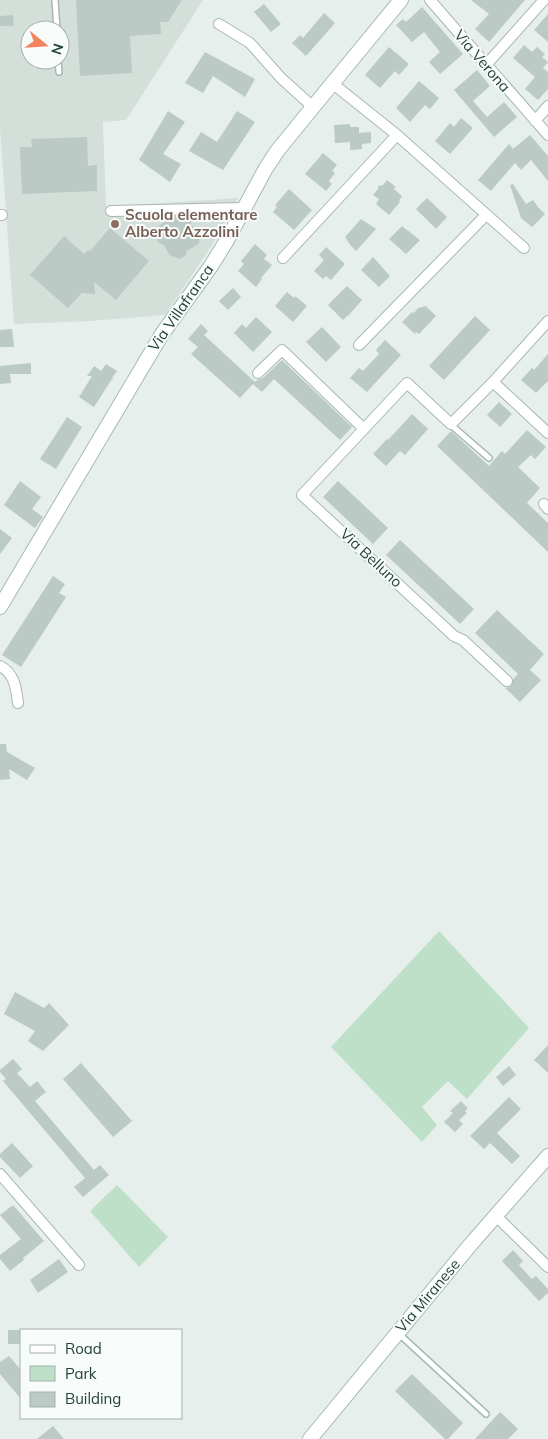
<svg xmlns="http://www.w3.org/2000/svg" width="548" height="1439" viewBox="0 0 548 1439" font-family="Mulish,sans-serif">
<rect width="100%" height="100%" fill="#e6efeb"/>
<path fill="#d4dfda" fill-rule="evenodd" d="M0,0h203l-77,120 -23,2 3,85 132,-9 -27,49 -46,68 -75,6 -76,3 -14,-196zM30,30h30v30h-30z"/>
<path fill="#bfe0c8" d="M439,931l90,97 -62,71 -19,-18 -26,26 15,18 -15,17 -91,-95z
M117,1185l51,52 -29,30 -49,-56z"/>
<path fill="#bbcac4" d="M76,0h106l-14,22h-8l1,12 -31,2 2,37 -52,3z
M471,0h54l-36,42 -14,-13 14,-15z
M264,4l17,20 -10,8 -17,-20z
M422,7l41,47 -23,20 -11,-12 11,-10 -16,-20 -12,10 -16,-17 7,-6 3,3z
M324,13l11,10 -29,33 -14,-13 8,-8 3,3z
M548,14v28l-14,-12z
M13,15l1,11h-14v-10z
M524,45l8,7 5,-5 8,7 -3,3 6,5 -5,6 5,4v17l-10,11 -13,-11 10,-12 -22,-19z
M389,47l20,17 -10,11 -4,-4 -15,17 -15,-13z
M205,52l50,27 -10,18 -32,-21 -10,17 -18,-10z
M477,70l13,16 -17,15 14,16 17,-15 13,15 -23,20 -40,-47z
M419,81l20,17 -9,11 -5,-4 -15,17 -14,-14z
M168,111l17,11 -22,32 18,10 -11,18 -31,-22z
M237,111l18,11 -32,48 -34,-19 12,-19 16,10z
M461,118l12,10 -23,26 -15,-13 15,-18 4,4z
M350,124v3h9v6l12,-1v11l-9,1v5l-12,1v-8l-15,1 -1,-18z
M530,135l18,21v25l-17,-21 -10,10 -6,-7 -24,28 -13,-11 31,-36 4,5z
M87,137l1,29 9,-1v26l-75,3 -2,-47h12l-1,-8z
M323,153l14,12 -5,6 3,2 -6,8 3,3 -6,7 -21,-17z
M387,180l9,7 -2,2 8,7 -3,5 1,1 -11,13 -13,-11 3,-5 -6,-4 5,-6v-3l5,-1z
M513,184l13,20 7,-4 5,7 7,7 -13,13 -11,-9 -11,-33z
M289,189l23,21 -18,20 -21,-18 4,-5 -2,-2z
M427,198l20,19 -11,12 -20,-20z
M173,216h16l5,3 -4,6 10,5 2,4 -4,10 -11,7 -2,5 -5,3 -9,-3 -2,-2 -5,-9 -5,-2 -3,-5v-6l4,-7z
M361,219l15,10 -20,22 -5,-5 -6,-9z
M402,226l18,14 -14,14 -17,-15z
M110,228l39,33 -33,39 -22,-18 1,12 -13,-1 -14,15 -38,-33 34,-39 20,18 4,-4 2,1z
M255,244l12,11 -3,4 8,6 -11,13 1,1 -6,8 -18,-16 6,-7 -3,-3z
M326,247l19,17 -14,16 -5,-4 -3,3 -9,-8 10,-11 -5,-5z
M373,257l17,19 -11,11 -18,-17z
M347,286l15,14 -14,16v-1l-5,5 -15,-15z
M233,288l8,9 -13,13 -9,-9z
M287,292l7,6 1,-2 12,10 -14,16 -18,-16z
M426,306l10,10 -17,18 -3,-2 -1,2 -13,-12 10,-10 2,1 4,-5z
M475,316l15,14 -46,50 -15,-14z
M256,317l16,15 -19,20 -19,-19 8,-9 4,4z
M201,324l7,7 -4,4 51,47 2,-2 6,-2 19,-18 70,67 -12,13 -66,-61 -12,13 -9,-8 -13,14 -49,-44 7,-7 -10,-8z
M322,327l19,20 -15,15 -20,-20z
M12,329l2,18h-14v-17z
M385,340l16,15 -34,37 -17,-14 9,-10 4,3 16,-17 -3,-4z
M548,354v27l-12,12 -15,-13 11,-12 2,2z
M31,363v11h-21l1,9 -11,1v-18z
M106,364l11,7 -5,7 3,2 -3,-1 -18,28 -15,-10 13,-21h-5l7,-10 7,5z
M499,402l13,12 -12,13 -13,-12z
M412,414l16,15 -23,26 -5,-4 -14,15 -13,-12 14,-15 1,1z
M67,417l15,10 -26,42 -16,-10z
M527,430l19,17 -11,12 -4,-4 -13,12 22,21 -13,15 21,20v29l-111,-106 14,-15 38,35 13,-15 3,3z
M20,481l21,16 -9,12 11,8 -8,11 -31,-23z
M338,481l50,47 -15,16 -50,-47z
M0,529l12,9 -12,16z
M400,540l74,69 -14,15 -74,-69z
M53,576l12,8 -6,9 7,4 -45,70 -19,-12z
M497,610l47,44 -14,16 11,10 -21,22 -15,-14 4,-1 3,-2 1,-6 5,-5 -43,-41z
M0,744h6l1,8 28,16 -8,12 -18,-11 1,10 -10,1z
M15,992l29,16 5,-5 20,22 -26,26 -15,-10 7,-10 -31,-17z
M548,1045v28l-14,-13z
M13,1059l9,10 -5,4 13,14 7,-6 9,11 -11,9 59,69 6,-5 9,10 -26,22 -9,-10 11,-9 -82,-97 3,-2 -6,-7v-2z
M81,1063l51,58 -19,16 -50,-58z
M509,1066l7,9 -13,11 -7,-9z
M509,1097l12,12 -24,24 23,23 -8,8 -22,-21 -6,6 -14,-13z
M461,1101l7,7 -3,3 2,2 -8,7 4,4 -8,8 -11,-10 9,-9 -3,-2z
M12,1143l21,23 -13,12 -20,-21v-3z
M13,1205l31,36 -21,17 1,2 -14,11 -10,-12v-4l21,-16 -21,-24z
M513,1250l10,11 -4,4 13,14 4,-3 12,13v4l-9,8 -37,-40z
M59,1259l9,13 -30,21 -8,-13z
M8,1330h13v14h-13z
M9,1356l12,14v29l-21,-25v-12z
M412,1374l51,49 -15,16h-3l-50,-48z
M500,1412l18,17 -10,10h-33z
M53,1426l11,13h-27z"/>
<g fill="none" stroke-linecap="round" stroke-linejoin="round">
<g stroke="#a8b8b2" stroke-width="8">
<path id="lane" d="M55,0l2,30
M58,60l1,12
M451,425l38,33
M398,1333l88,81"/>
</g>
<g stroke="#a8b8b2" stroke-width="12">
<path id="street" d="M430,0l118,135
M219,24l31,19 31,35 32,29
M486,65l58,-65
M332,83l65,52 127,113
M535,121l13,-15
M111,211l133,-3
M0,215h2
M283,258l114,-123
M548,321l-55,61 55,51
M359,345l127,-130
M258,373l24,-23 82,79
M493,382l-42,42 -44,-41 -105,112 152,141 9,4 44,41
M544,504l4,5
M0,666c15,8 16,22 18,37
M0,1174l79,91
M496,1216l52,51"/>
</g>
<g stroke="#a4bbb3" stroke-width="16">
<path id="secondary" d="M0,607l162,-273 49,-68 16,-26 39,-72 12,-18 35,-43 88,-107
M310,1439l161,-195 77,-88"/>
</g>
<use href="#lane" stroke="#fff" stroke-width="5"/>
<use href="#street" stroke="#fff" stroke-width="10"/>
<use href="#secondary" stroke="#fff" stroke-width="14"/>
</g>
<circle fill="#8d6e63" stroke="#f7fbf9" stroke-width="2" cx="115" cy="224" r="5"/>
<g text-anchor="middle" stroke-width="4" stroke-linejoin="round" paint-order="stroke">
<g font-size="15" fill="#24423a" stroke="#f7fbf9">
<text transform="translate(482 61) rotate(49)" y="5">Via Verona</text>
<text transform="translate(181 308) rotate(-55)" y="5">Via Villafranca</text>
<text transform="translate(371 558) rotate(43)" y="5">Via Belluno</text>
<text transform="translate(428 1296) rotate(-50)" y="5">Via Miranese</text>
</g>
<g font-size="15" font-weight="bold" fill="#785e54" stroke="#f7fbf9" text-anchor="start">
<text x="125" y="220">Scuola elementare<tspan x="125" dy="17">Alberto Azzolini</tspan></text>
</g>
</g>
<rect x="20" y="1329" width="162" height="90" fill="#f7fbf9" stroke="#a3b1ad"/>
<rect x="30" y="1345" width="25" height="8" fill="#ffffff" stroke="#a3b1ad"/>
<text x="65" y="1354" font-size="15" fill="#24423a">Road</text>
<rect x="30" y="1366" width="25" height="15" fill="#bfe0c8" stroke="#a3b1ad"/>
<text x="65" y="1379" font-size="15" fill="#24423a">Park</text>
<rect x="30" y="1392" width="25" height="15" fill="#bbcac4" stroke="#a3b1ad"/>
<text x="65" y="1404" font-size="15" fill="#24423a">Building</text>
<g transform="translate(45 45) rotate(108)"><circle r="24" fill="#f7fbf9" stroke="#a3b1ad"/>
<path d="M0-4L9 19L0 12L-9 19Z" fill="#f4845f"/>
<text y="-8" font-size="14" font-weight="bold" text-anchor="middle" fill="#24423a">N</text>
</g>
</svg>
